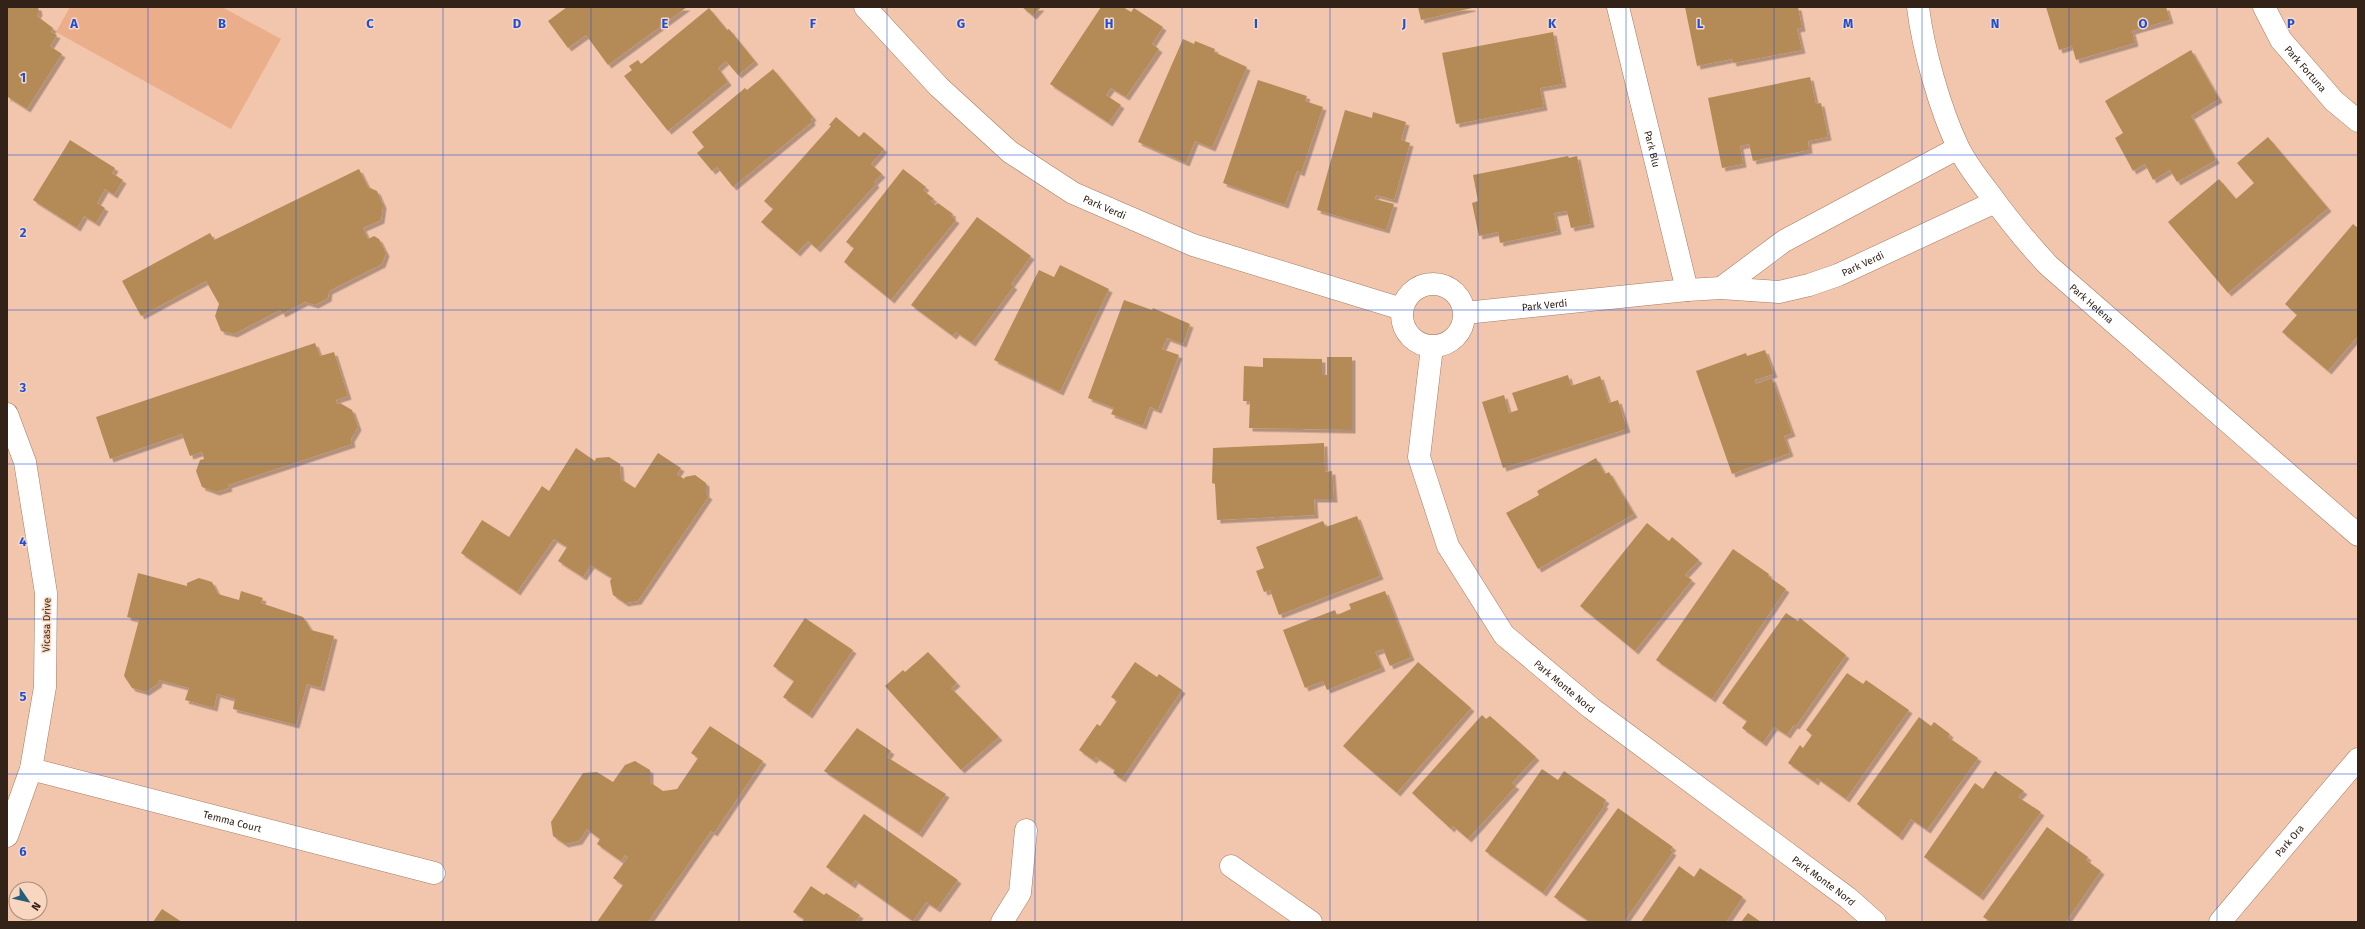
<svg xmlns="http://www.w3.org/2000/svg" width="2365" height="929" viewBox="0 0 2365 929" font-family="'Fira Sans',sans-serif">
<defs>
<filter id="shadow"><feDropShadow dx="3.5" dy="3.5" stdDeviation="0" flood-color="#0004"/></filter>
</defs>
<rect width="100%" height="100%" fill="#f2c6ac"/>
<path fill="#eaae8a" d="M70,7h152l59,32 -50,90 -175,-97z"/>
<path fill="#b48b56" filter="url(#shadow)" d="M7,7h31l1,5 -2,4 16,12 -2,4 6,3 -7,11 12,8 -35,55 -19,-12 -1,2z
M567,7h120l-79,58 -22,-30 -18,13 -20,-27z
M1022,7h19l-8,9z
M1101,7h22l8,5 3,-4 29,19 -11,17 7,5 -33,48 -15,-9 -5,7 15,10 -12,18 -59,-39z
M1418,7h54v1l-51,12z
M1685,7h113l4,21 -5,1 5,21 -69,13 -1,-4 -35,7z
M2046,7h120l4,13 -38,11 3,12 -59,17 -4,-14 -13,4z
M709,8l18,22 2,-1 26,32 -17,14 -12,-14 -8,7 10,14 -60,49 -44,-55 8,-6 -3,-4 9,-6 3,4z
M1553,32l10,52 -23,4 4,19 -88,17 -14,-71z
M1183,39l11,5 1,-3 20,8 -1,3 33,15 -35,81 -17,-7 -9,22 -48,-21z
M2191,50l28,49 -28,17 25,44 -39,22 -7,-12 -17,10 -8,-16 -12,7 -18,-33 8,-5 -18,-32z
M773,69l40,48 -2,2 1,3 -79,65 -16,-20 -5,4 -15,-18 7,-6 -12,-15 53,-44 2,2z
M1810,77l6,27 5,-1 7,34 -20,4 1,9 -56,11 -4,-17 -9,2 3,18 -21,4 -14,-70z
M1258,80l49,16 -2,5 18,6 -22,66 -4,-2 -12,34 -62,-22z
M1345,110l27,8 1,-6 33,10 -5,18 9,3 -16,57 -18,-5 -1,4 19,5 -8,26 -69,-20z
M836,117l23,20 5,-5 20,17 -13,15 11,10 -8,8 2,2 -59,65 -9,-8 -11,12 -36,-31 12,-13 -9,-8 67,-75 -2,-1z
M2268,137l60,71 -100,85 -60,-71 51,-43 17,20 18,-16 -17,-20z
M70,140l45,28 -3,5 11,7 -9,15 -9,-6 -8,14 8,5 -9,15 -12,-7 -7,12 -44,-28z
M1568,156l1,2 8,-2 14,68 -20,4 -4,-17 -13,2 4,18 -58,12 -2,-11 -19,4 -7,-33 6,-2 -5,-26z
M359,169l9,18 9,4 6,14 -2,15 -18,8 5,11 6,-3 5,3 7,14 -4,11 -53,27 -1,7 -13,7 -10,-3 -23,12 -2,-4 -46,24 -13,-3 -6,-15 4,-12 -13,-23 -65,35 -19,-35 88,-48 4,7z
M903,169l23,18 -3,3 11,9 -3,2 4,4 3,-2 15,11 -2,2 5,4 -65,80 -47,-38 10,-14 -8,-6z
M977,217l54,39 -20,28 3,2 -42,57 -16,-11 -3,4 -42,-31z
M2353,224l5,4v108l-30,35 -46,-39 15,-17 -12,-11z
M1060,265l49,24 -49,103 -66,-32 45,-90 15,7z
M1124,300l28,10 1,-2 37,16 -7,20 -16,-6 -5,11 17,6 -21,55 -8,-3 -7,19 -32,-12 3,-6 -26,-10z
M315,343l5,13 14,-4 14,44 -12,4 1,4 3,-1 12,7 6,17 -7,12 1,5 -124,41 1,3 -13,4 -14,-5 -6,-16 4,-11 4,-1 -2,-7 -12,4 -8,-22 -72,25 -14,-42z
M1765,350l9,24 -19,6 1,4 16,-6 20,55 -8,3 6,17 -58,21 -36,-103 50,-18 1,3z
M1327,357h25v73l-103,-2 1,-27h-7l1,-35 19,1v-9l59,1v16h5z
M1568,375l3,11 29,-10 9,27 9,-3 9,29 -124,39 -21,-66 22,-7 5,18 9,-3 -6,-17z
M1324,443l1,29 7,-1 2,28h-20l1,16 -98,5 -2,-36 -3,-1 1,-35z
M576,448l19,13 1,-3 13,-1 11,7 1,15 14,9 23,-35 23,15 -4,6 7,5 1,-2 10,-2 11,8v11l3,2 -71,105 -13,2 -12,-8 -3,-14 2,-3 -21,-13 -8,12 -25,-16 9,-14 -13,-8 -37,53 -56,-39 21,-33 27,17 33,-51 7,5z
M1596,458l9,16 4,-2 25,42 -96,55 -32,-56 33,-18 -2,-4z
M1357,516l23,60 -101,39 -9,-25 -6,2 -8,-21 8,-3 -8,-21 67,-26 3,6z
M1647,523l22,18 3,-4 27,23 -14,15 7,5 -57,71 -55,-45z
M1733,549l36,25 -1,2 18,13 -74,110 -56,-39z
M138,573l49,13v-3l12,-5 13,4 6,12 21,6 2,-9 22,7 -2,5 42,14 8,13 23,6 -13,52 -14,-4 -11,41 -63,-16 2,-10 -18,-5 -3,14 -29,-8 4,-12 -30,-8 -1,4 -12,8 -14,-4 -8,-12 15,-56 -12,-3z
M1385,591l26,66 -21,9 -7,-17 -8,3 7,16 -55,22 -4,-9 -18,7 -22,-58 52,-20 2,5 14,-6 -2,-5z
M1786,613l12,8 2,-3 46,37 -50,71 -2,-1 -7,10 -13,-8 -11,16 -21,-15 5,-7 -25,-18z
M805,618l48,32 -44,65 -26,-18 11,-16 -21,-15z
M928,652l29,31 -6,5 48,49 -38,33 -76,-84 18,-16 2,2z
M1135,662l22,15 2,-3 23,16 -60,89 -9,-6 2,-3 -19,-13 -3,3 -14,-10 18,-26 3,2 17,-25 -6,-4z
M1418,662l53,46 -74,85 -54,-47z
M1847,673l16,11 3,-4 43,30 -63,89 -29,-21 -2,4 -27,-19 12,-18 3,3 9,-13 -6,-5z
M1482,715l4,4 4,-3 46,41 -24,26 4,3 -48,53 -15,-13 -2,3 -39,-36z
M1919,717l12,9 3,-4 16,12 -2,3 30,21 -51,72 -16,-11 -12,18 -42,-33z
M710,726l53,35 -49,72 -3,-2 -63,91h-51l26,-37 -10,-7 15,-21 -3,-2 -4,6 -24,-17 3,-5 -13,-10 -8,12 -14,3 -12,-8 -2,-14 32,-49 14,-1 16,10 12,-17 10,-4 15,9v12l13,9 14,-2 21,-31 -7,-5z
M857,728l34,23 -4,6 59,37 -27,40 -95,-63z
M1542,769l16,11 6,-9 42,29 -3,4 2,1 -62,88 -58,-42z
M1995,771l29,20 -6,6 23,15 -61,85 -56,-40 51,-74 8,6z
M1618,808l55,39 -3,3 3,2 -49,70h-34l-36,-25z
M864,814l94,66 -21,29 -11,-7 -13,19 -58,-41 -3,5 -26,-18z
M2047,827l41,30 -2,3 15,11 -35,51h-75l-8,-5z
M1679,866l15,11 6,-9 43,29 -17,25h-85z
M811,886l13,9 2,-2 34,22 -4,6 2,1h-56l2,-3 -11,-7z
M162,909l20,13h-29z
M1748,913l13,9h-20z"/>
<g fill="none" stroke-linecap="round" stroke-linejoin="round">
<g stroke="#a47c63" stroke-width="23">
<g id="minor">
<path id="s1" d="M865,7l74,80 71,65 63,41 120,52 209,64"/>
<path id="s2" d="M1618,7l69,283"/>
<path id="s3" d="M1918,7c5,42 22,102 40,140 8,16 20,32 31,46 19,26 38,50 60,73l309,269"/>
<path id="s4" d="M2264,7l17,33 53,61 24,20"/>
<circle cx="1433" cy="315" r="31"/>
<path d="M1721,288l63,-47 174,-93"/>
<path id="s5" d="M1465,313l222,-23 34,-2 58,4 30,-7 29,-10 157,-73"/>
<path id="s6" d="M1432,347l-13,110 29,89 56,89 87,73 257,190 27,24"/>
<path d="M7,414l18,48 21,131 -1,94 -14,82 -24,67"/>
<path id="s7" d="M31,769l403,104"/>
<path d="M1231,866l80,56"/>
<path d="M1002,922l18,-29 6,-63"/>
<path id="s8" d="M2220,922l138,-163"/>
</g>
</g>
<use href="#minor" stroke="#fff" stroke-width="22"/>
</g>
<path fill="none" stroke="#1d4ed8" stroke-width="1" stroke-opacity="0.55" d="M148,7v915M296,7v915M443,7v915M591,7v915M739,7v915M887,7v915M1035,7v915M1182,7v915M1330,7v915M1478,7v915M1626,7v915M1774,7v915M1922,7v915M2069,7v915M2217,7v915M7,155h2351M7,310h2351M7,464h2351M7,619h2351M7,774h2351"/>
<g text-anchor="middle" stroke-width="3" stroke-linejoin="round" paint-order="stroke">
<g font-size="10" fill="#322218" stroke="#f9d6c0">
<text dy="4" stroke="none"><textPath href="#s4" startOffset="75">Park Fortuna</textPath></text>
<text dy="4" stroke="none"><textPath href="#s2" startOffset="146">Park Blu</textPath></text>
<text dy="4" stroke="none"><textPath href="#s1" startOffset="315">Park Verdi</textPath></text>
<text dy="4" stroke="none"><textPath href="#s5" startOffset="404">Park Verdi</textPath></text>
<text dy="4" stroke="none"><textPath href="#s3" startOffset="353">Park Helena</textPath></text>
<text dy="4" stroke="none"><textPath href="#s5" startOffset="80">Park Verdi</textPath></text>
<text transform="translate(46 625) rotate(-89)" y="4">Vicasa Drive</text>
<text dy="4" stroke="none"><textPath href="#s6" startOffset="389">Park Monte Nord</textPath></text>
<text dy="4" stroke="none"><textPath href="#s7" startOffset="208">Temma Court</textPath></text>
<text dy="4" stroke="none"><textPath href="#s8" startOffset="107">Park Ora</textPath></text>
<text dy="4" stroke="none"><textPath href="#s6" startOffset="713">Park Monte Nord</textPath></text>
</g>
</g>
<g font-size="13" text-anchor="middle" font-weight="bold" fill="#1d4ed8" stroke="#f9d6c0" stroke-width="3" stroke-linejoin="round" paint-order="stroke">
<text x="74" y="28">A</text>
<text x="222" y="28">B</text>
<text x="370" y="28">C</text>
<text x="517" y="28">D</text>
<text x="665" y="28">E</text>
<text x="813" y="28">F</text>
<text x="961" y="28">G</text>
<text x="1109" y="28">H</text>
<text x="1256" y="28">I</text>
<text x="1404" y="28">J</text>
<text x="1552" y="28">K</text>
<text x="1700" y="28">L</text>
<text x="1848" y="28">M</text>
<text x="1995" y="28">N</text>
<text x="2143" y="28">O</text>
<text x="2291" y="28">P</text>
<text x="23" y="82">1</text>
<text x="23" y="237">2</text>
<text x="23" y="392">3</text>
<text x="23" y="546">4</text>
<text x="23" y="701">5</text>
<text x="23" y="856">6</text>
</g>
<rect width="2365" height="929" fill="none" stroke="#322218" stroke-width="16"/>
<g transform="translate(28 901) rotate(124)"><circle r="19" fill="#f9d6c0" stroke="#a98e7d"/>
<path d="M0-3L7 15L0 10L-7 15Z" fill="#265d78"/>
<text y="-6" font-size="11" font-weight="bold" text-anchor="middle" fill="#322218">N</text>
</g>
</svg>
